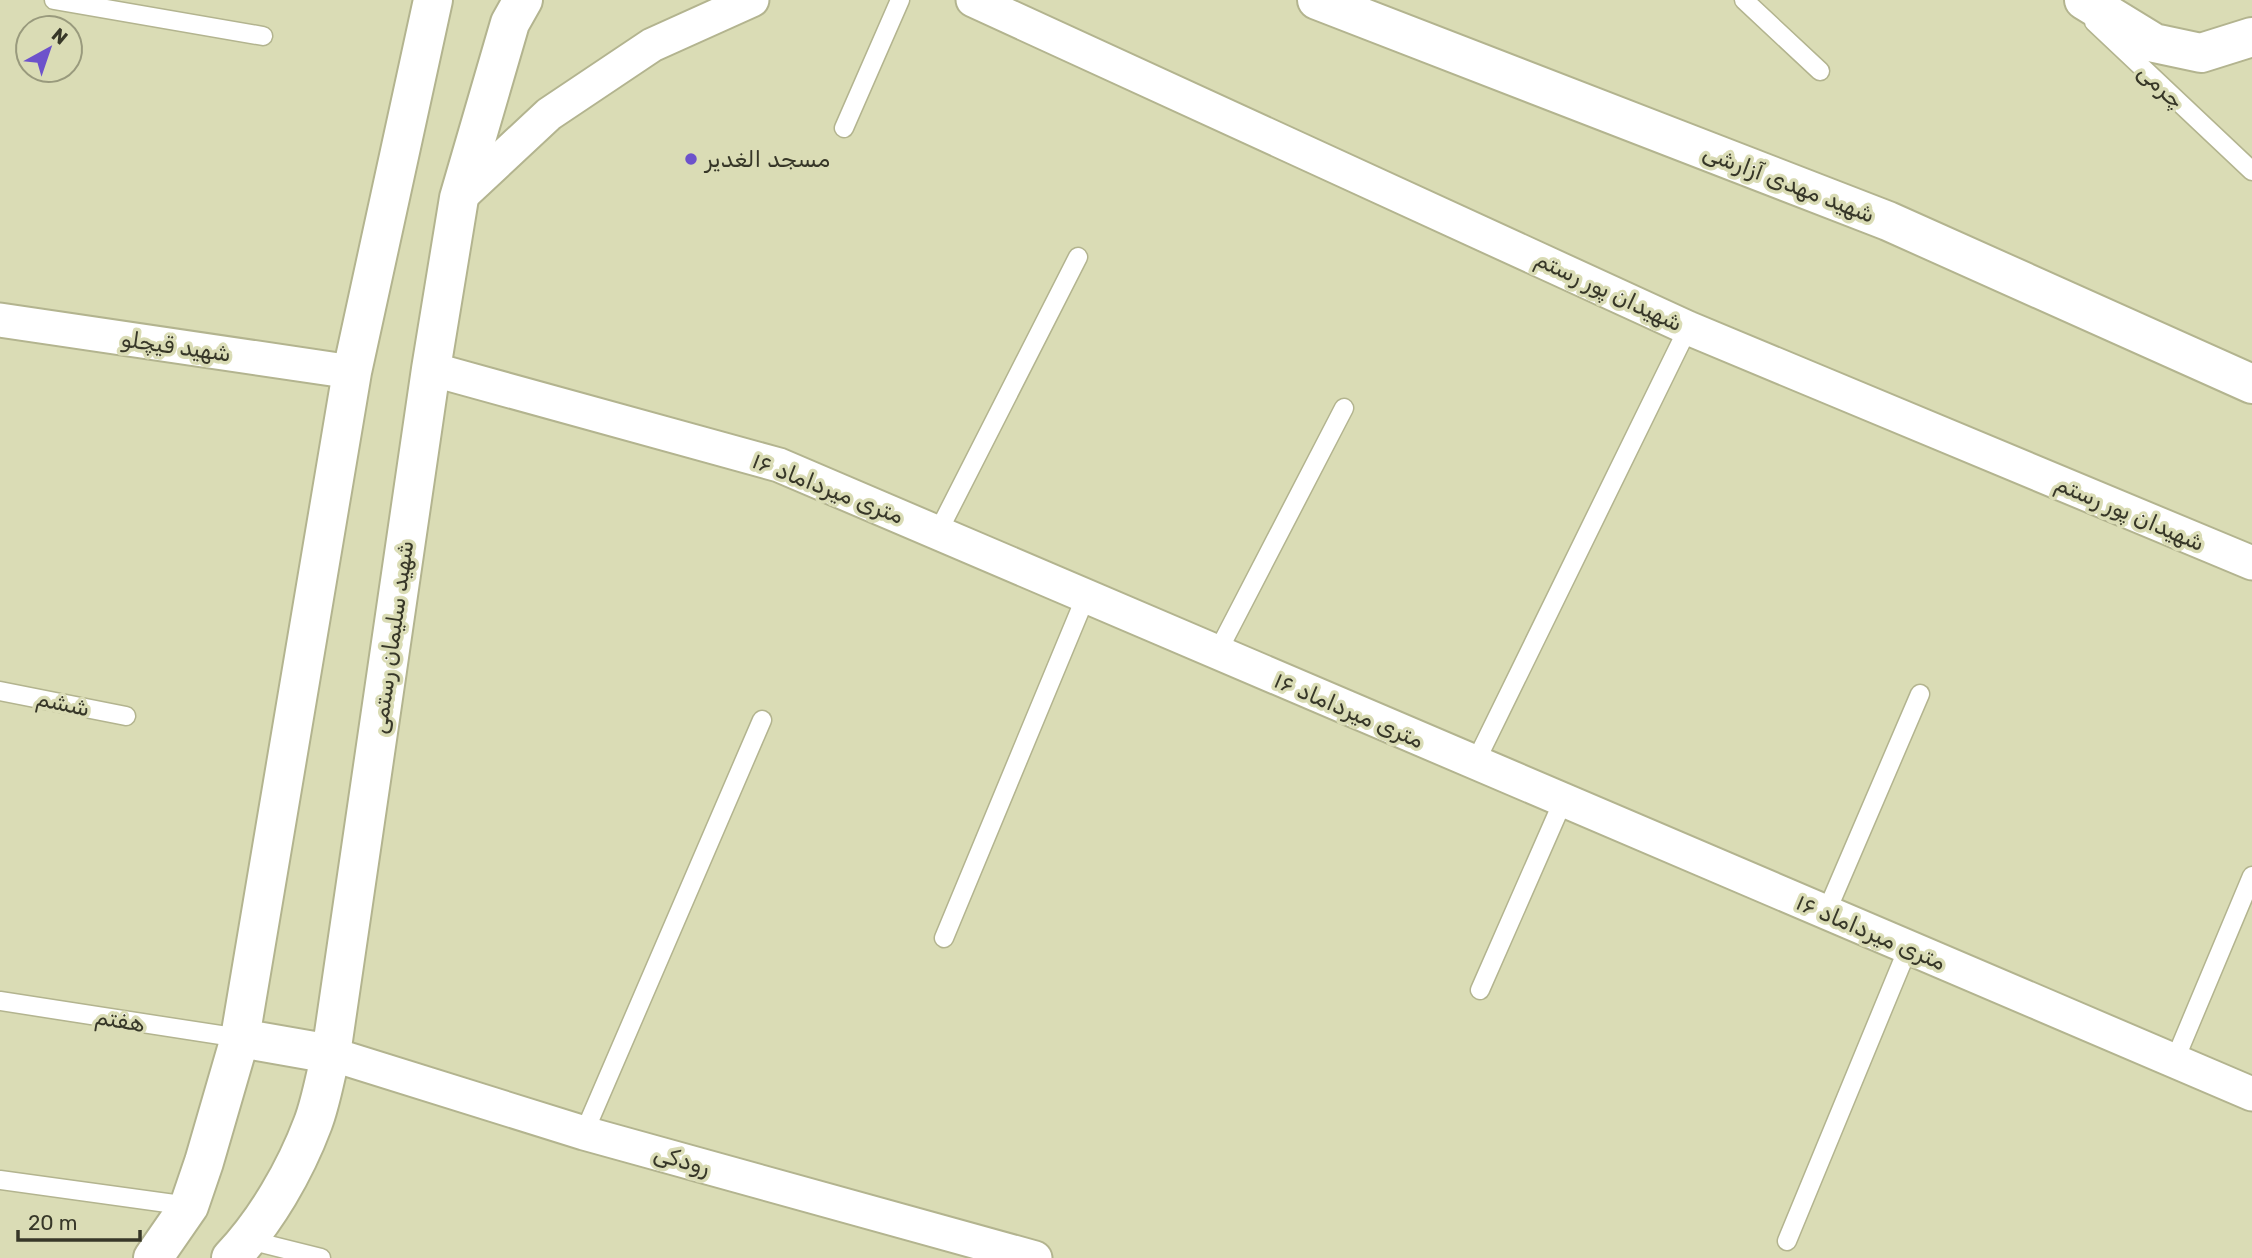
<svg xmlns="http://www.w3.org/2000/svg" width="2252" height="1258" viewBox="0 0 2252 1258" font-family="Rubik,Cairo,sans-serif">
<rect width="100%" height="100%" fill="#dadcb5"/>
<g fill="none" stroke-linecap="round" stroke-linejoin="round">
<g stroke="#b3b48f" stroke-width="21">
<path id="lane" d="M54,0l209,36
M1744,0l76,71
M2094,22l158,149
M844,128l56,-128
M938,532l140,-275
M1217,653l127,-245
M0,691l126,25
M1475,763l213,-435
M1826,913l94,-219
M944,938l142,-342
M1480,990l83,-189
M0,1001l240,37
M2174,1062l78,-186
M584,1133l178,-413
M0,1180l189,26
M249,1240l72,18
M1787,1241l121,-293"/>
</g>
<g stroke="#b3b48f" stroke-width="37">
<path id="street" d="M973,0l715,328 564,235
M459,198l90,-84 103,-69 100,-45
M0,320l352,52
M431,369l348,96 1473,629
M331,1054l253,79 451,125"/>
</g>
<g stroke="#b3b48f" stroke-width="42">
<path id="secondary" d="M1317,0l571,221 364,163
M2084,0l70,43 47,10 51,-16
M240,1038l91,16
M153,1258l36,-52 15,-44 36,-124 112,-666 81,-372
M231,1258c35,-37 64,-87 82,-135 8,-21 12,-46 18,-69l100,-685 28,-171 51,-175 13,-23"/>
</g>
<use href="#lane" stroke="#fff" stroke-width="18"/>
<use href="#street" stroke="#fff" stroke-width="33"/>
<use href="#secondary" stroke="#fff" stroke-width="38"/>
</g>
<circle fill="#6d52cb" stroke="#dadcb5" stroke-width="2.5" cx="691" cy="159" r="7"/>
<g text-anchor="middle" stroke-width="7" stroke-linejoin="round" paint-order="stroke">
<g font-size="23" fill="#373728" stroke="#dadcb5">
<text transform="translate(2161 86) rotate(43)" y="8">چرمی</text>
<text transform="translate(1789 183) rotate(21)" y="8">شهید مهدی آزارشی</text>
<text transform="translate(1609 291) rotate(25)" y="8">شهیدان پور رستم</text>
<text transform="translate(176 346) rotate(8)" y="8">شهید قیچلو</text>
<text transform="translate(828 488) rotate(21)" y="8">۱۶ متری میرداماد</text>
<text transform="translate(2130 513) rotate(23)" y="8">شهیدان پور رستم</text>
<text transform="translate(392 637) rotate(-82)" y="8">شهید سلیمان رستمی</text>
<text transform="translate(63 703) rotate(12)" y="8">ششم</text>
<text transform="translate(1349 710) rotate(23)" y="8">۱۶ متری میرداماد</text>
<text transform="translate(1871 932) rotate(23)" y="8">۱۶ متری میرداماد</text>
<text transform="translate(120 1020) rotate(9)" y="8">هفتم</text>
<text transform="translate(682 1160) rotate(16)" y="8">رودکی</text>
</g>
<g font-size="23" fill="#373728" stroke="#dadcb5" text-anchor="start">
<text x="705" y="167">مسجد الغدیر</text>
</g>
</g>
<g transform="translate(49 49) rotate(40)"><circle r="33" fill="#dadcb5" stroke="#999a7d" stroke-width="2"/>
<path d="M0-5L12 26L0 18L-12 26Z" fill="#6d52cb"/>
<text y="-10" font-size="19" font-weight="bold" text-anchor="middle" fill="#373728">N</text>
</g>
<path d="M18 1230v10h122v-10" fill="none" stroke="#373728" stroke-width="3.5"/>
<text x="28" y="1230" font-size="21" fill="#373728" stroke="#dadcb5" stroke-width="5" paint-order="stroke">20 m</text>
</svg>
